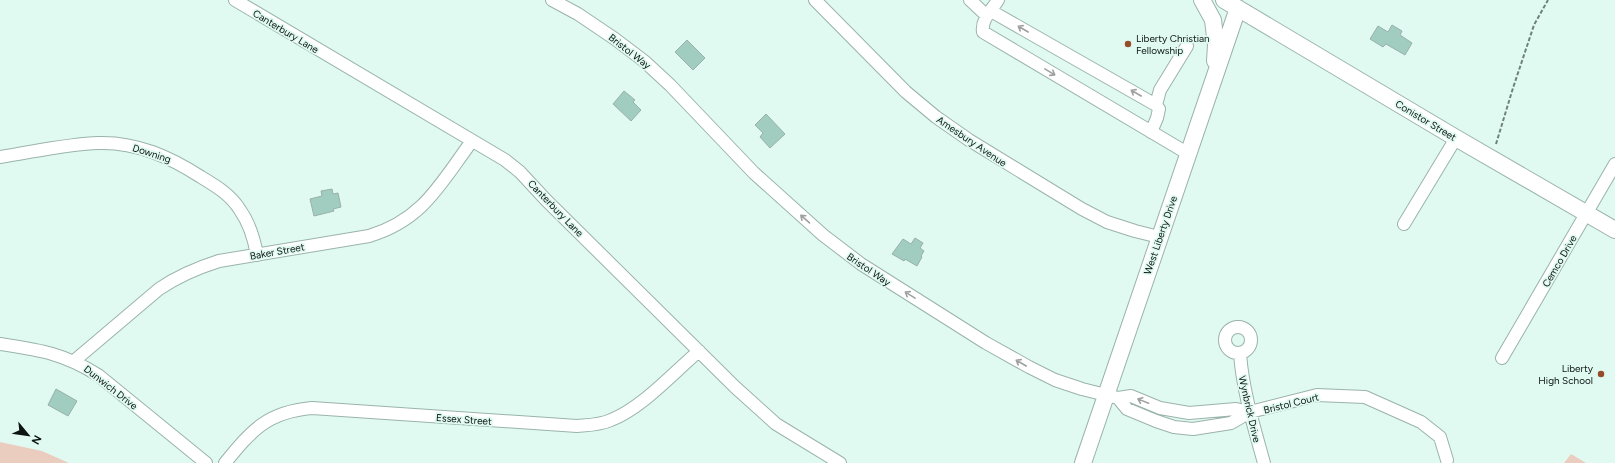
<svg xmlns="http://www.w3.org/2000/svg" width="1615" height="463" viewBox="0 0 1615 463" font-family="Figtree,sans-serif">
<rect width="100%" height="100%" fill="#e0faf2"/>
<path fill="#ebcdbf" d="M0,442l42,9 27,12h-69z
M1571,454l15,9h-22z"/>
<path fill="#a1cdc0" stroke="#98b0a9" d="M1392,25l10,6 -2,4 12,8 -7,12 -19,-11 -3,3 -13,-8 8,-13 10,6z
M687,40l18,18 -12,12 -18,-18z
M624,91l11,9 -2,2 8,8 -10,11 -18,-17z
M766,114l19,20 -15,14 -10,-11 3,-4 -8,-8z
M332,189l1,5 5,-1 3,14 -8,2 1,2 -20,5 -4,-17 12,-3 -1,-5z
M915,238l8,5 -3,5 4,3 -3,5 1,1 -5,9 -12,-7 -1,2 -12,-7 11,-15 8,5z
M56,389l21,12 -9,15 -20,-11z"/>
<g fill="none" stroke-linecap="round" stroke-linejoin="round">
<g stroke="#9ab3ab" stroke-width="14">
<path id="minor" d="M235,0l270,160 15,12 26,28 189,187 41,37 64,39
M552,0l26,14 37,25 29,22 26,24 84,88 69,62 38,29 125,79 43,24 26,13 27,9 36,9 13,-2 29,12 29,5 47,-4 14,3
M815,0l91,92 30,25 33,23 113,69 25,13 28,9 24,6
M970,0l17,16
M998,0c-6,10 -17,19 -15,32l204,121
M991,11l165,94 3,4 -2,9 -6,14
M1156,105l4,-15 27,-44
M0,157c33,-5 66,-13 99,-14 38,-1 71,14 102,34 15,9 30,18 39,33 10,14 14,28 17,45
M1404,224l52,-86
M1225 340a13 13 0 1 1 26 0a13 13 0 1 1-26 0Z
M0,344c39,6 63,9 98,31l108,88
M1240,354c3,38 14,73 24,109
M1502,358l113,-194
M74,361l85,-72c19,-13 38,-21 60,-28l150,-25c54,-16 71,-52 103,-95
M1118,398l9,11 29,12 18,6 19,2 38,-6 19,-11 67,-17 48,2 56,25 19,15 7,23
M225,463c27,-33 42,-51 87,-55l265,18c12,-1 23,-1 34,-6 31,-12 62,-47 88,-69"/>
</g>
<g stroke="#9ab3ab" stroke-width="18">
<path id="major" d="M1202,0l11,20 3,25 -1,16
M1224,0l232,138 159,92
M1083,463l155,-455"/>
</g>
<path stroke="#70817b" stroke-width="2" stroke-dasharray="4 2" stroke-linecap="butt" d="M1496,144l17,-56 21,-63 14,-25"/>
<use href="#minor" stroke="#fff" stroke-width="12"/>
<use href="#major" stroke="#fff" stroke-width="16"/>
</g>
<defs><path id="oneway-shaft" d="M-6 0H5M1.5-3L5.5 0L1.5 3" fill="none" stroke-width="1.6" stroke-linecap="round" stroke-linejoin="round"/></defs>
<g stroke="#9ea1a0">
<use href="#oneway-shaft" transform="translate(1023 29) rotate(-150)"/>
<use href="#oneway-shaft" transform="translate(1050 72) rotate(31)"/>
<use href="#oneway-shaft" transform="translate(1136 93) rotate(-150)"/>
<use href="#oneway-shaft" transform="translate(805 219) rotate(-139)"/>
<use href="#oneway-shaft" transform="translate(910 295) rotate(-148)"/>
<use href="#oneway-shaft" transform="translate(1021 363) rotate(-150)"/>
<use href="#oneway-shaft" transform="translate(1143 401) rotate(-158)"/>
</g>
<g fill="#944c29" stroke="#e0faf2" stroke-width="1.5">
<circle cx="1128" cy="44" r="4"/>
<circle cx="1601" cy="374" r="4"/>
</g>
<g text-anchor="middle" stroke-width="3.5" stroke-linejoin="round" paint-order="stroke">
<g font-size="10" fill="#0c1512" stroke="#e0faf2">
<text transform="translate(286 31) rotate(31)" y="4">Canterbury Lane</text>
<text transform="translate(630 51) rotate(38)" y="4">Bristol Way</text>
<text transform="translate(1426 120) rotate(31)" y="4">Conistor Street</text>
<text transform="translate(972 141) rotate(34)" y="4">Amesbury Avenue</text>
<text transform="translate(152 153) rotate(18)" y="4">Downing</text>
<text transform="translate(556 208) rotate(46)" y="4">Canterbury Lane</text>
<text transform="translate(1160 235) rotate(-71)" y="4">West Liberty Drive</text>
<text transform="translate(277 251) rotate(-10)" y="4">Baker Street</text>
<text transform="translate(1559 261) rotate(-60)" y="4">Cemco Drive</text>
<text transform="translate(869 269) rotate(34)" y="4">Bristol Way</text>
<text transform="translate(111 387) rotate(38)" y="4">Dunwich Drive</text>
<text transform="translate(1291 403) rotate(-14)" y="4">Bristol Court</text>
<text transform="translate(1250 409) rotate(77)" y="4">Wynbrick Drive</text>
<text transform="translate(464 419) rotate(4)" y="4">Essex Street</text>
</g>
<g font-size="10" fill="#0c1512" stroke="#e0faf2" text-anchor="start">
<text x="1136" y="42">Liberty Christian<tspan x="1136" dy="12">Fellowship</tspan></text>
<text x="1593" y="372" text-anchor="end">Liberty<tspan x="1593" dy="12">High School</tspan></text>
</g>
</g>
<g transform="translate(28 435) rotate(119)" stroke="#e0faf2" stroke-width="3" paint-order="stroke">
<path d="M0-3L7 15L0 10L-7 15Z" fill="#0c1512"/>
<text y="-6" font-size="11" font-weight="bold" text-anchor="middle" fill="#0c1512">N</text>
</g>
</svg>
